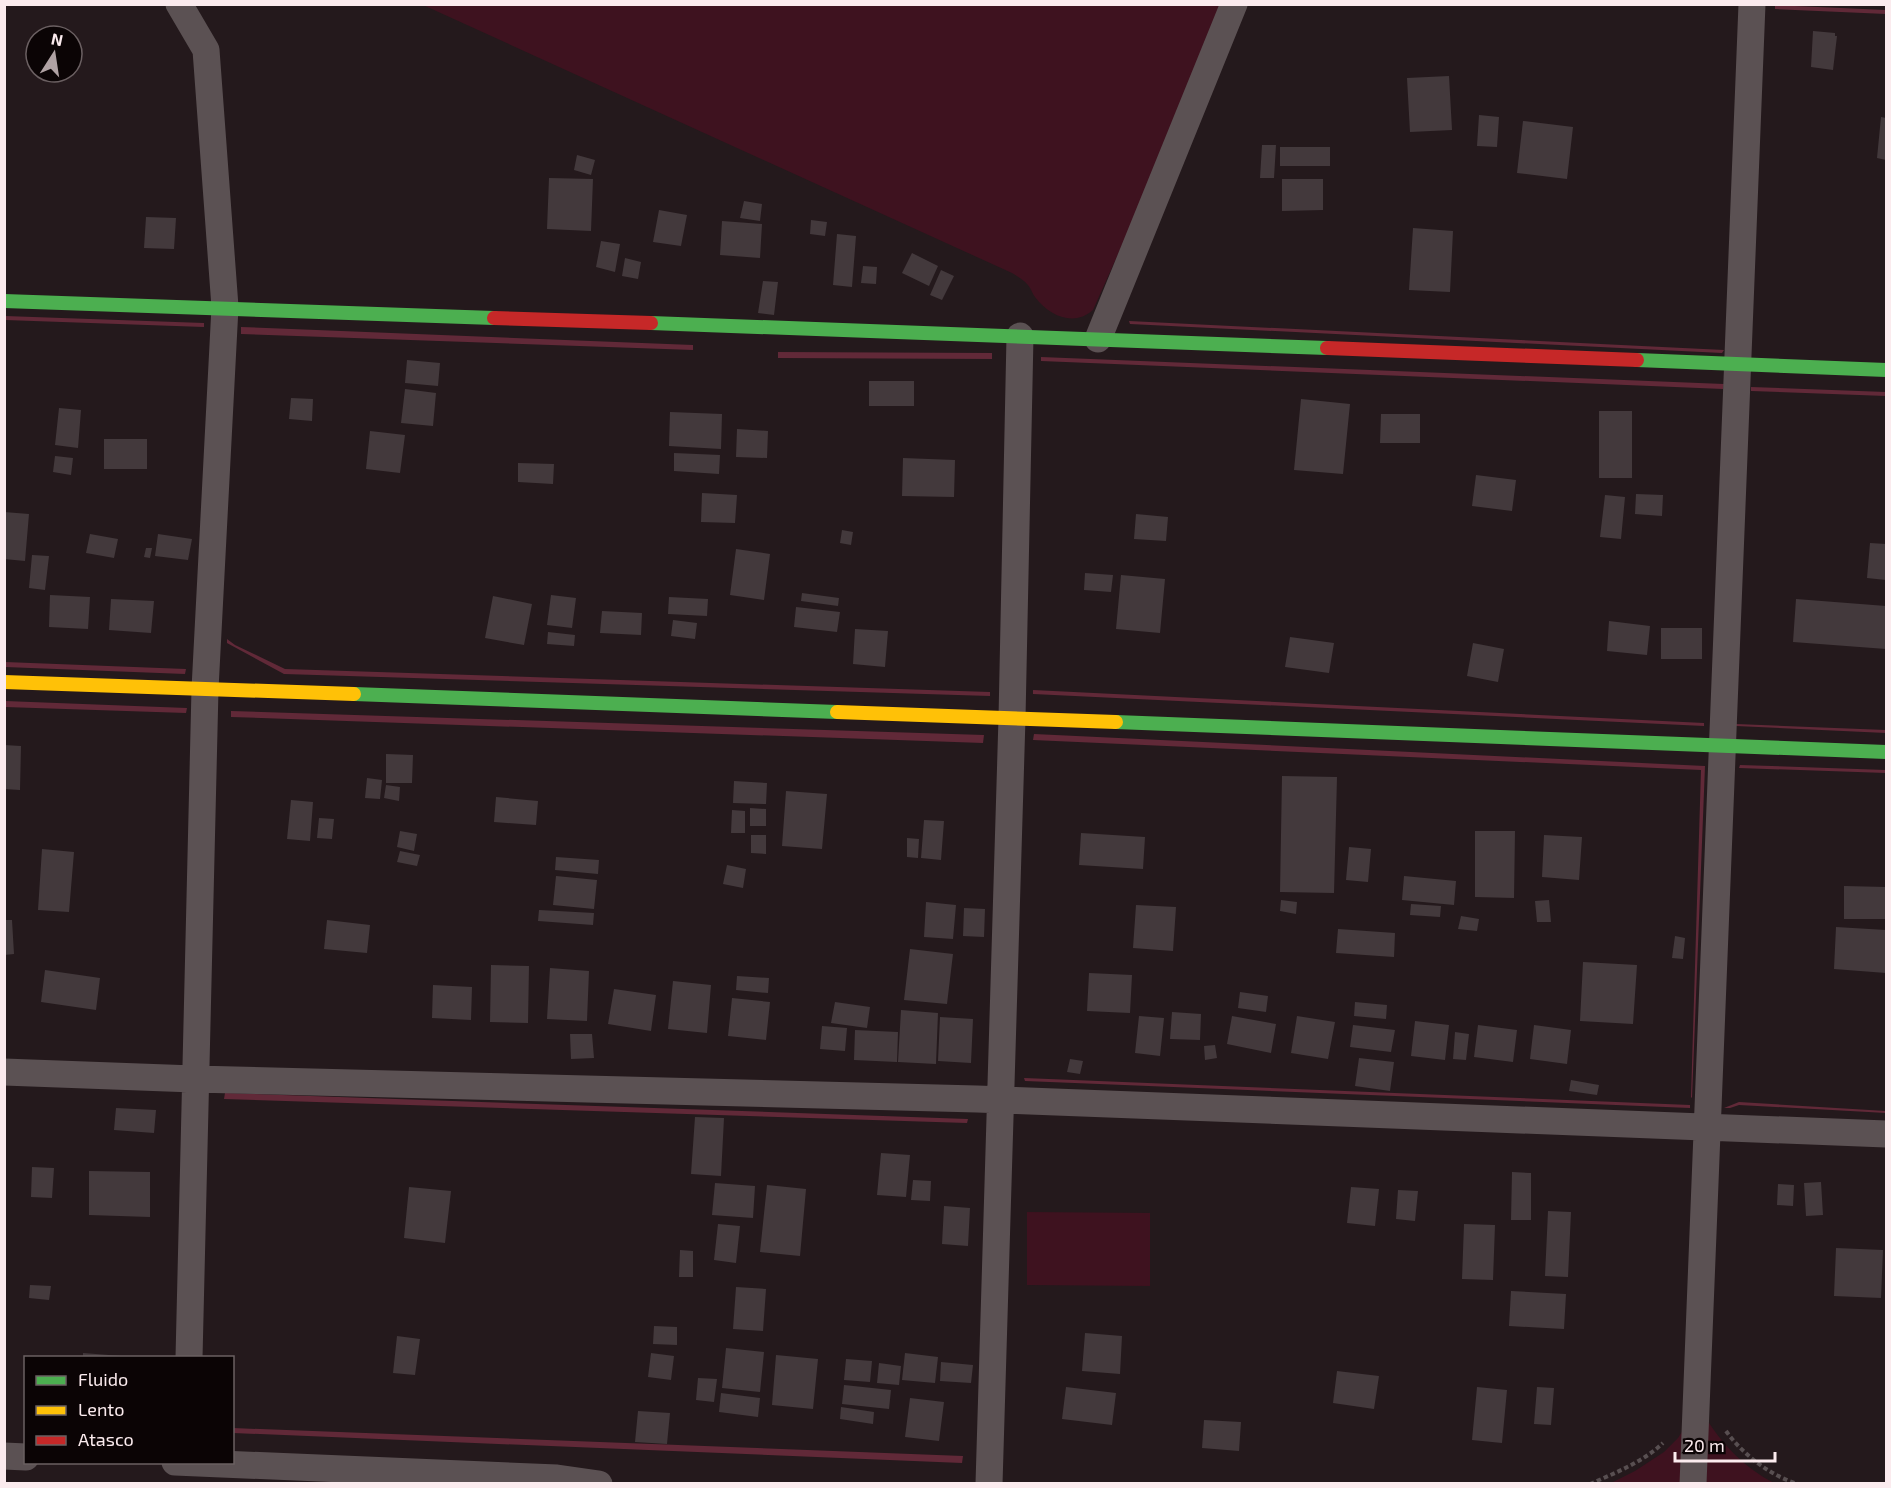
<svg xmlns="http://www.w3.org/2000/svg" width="1891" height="1488" viewBox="0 0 1891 1488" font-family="'Exo 2',sans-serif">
<rect width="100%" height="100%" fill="#24191c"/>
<path fill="#3e121f" d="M423,5h807l-137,305c-19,17 -44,6 -58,-13 -3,-4 -4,-9 -8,-13 -3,-4 -10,-8 -15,-11z
M1027,1212l123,1v73l-123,-1z
M1703,1413c17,30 42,55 71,70l-165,1 26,-13 29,-19 14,-14 12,-19z"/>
<path fill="#612938" d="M1775,5l111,5v4l-111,-5z
M5,316l199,7v4l-199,-7z
M1129,321l595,29 -2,3 -592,-29z
M241,327l452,18v5l-452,-16z
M778,352l214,1v6l-214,-1z
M1041,357l683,27 -1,5 -682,-28z
M1751,387l135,5v4l-135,-5z
M227,639l8,6 50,24 705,23v4l-706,-22 -57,-31z
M5,662l181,7 -1,5 -180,-7z
M1033,690l671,33v3l-671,-32z
M5,701l182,7 -1,5 -181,-6z
M231,711l753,24 -1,8 -752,-26z
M1736,724l150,6v3l-150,-7z
M1034,734l671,32 -13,332 -1,-1 10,-327 -668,-30z
M1740,765l146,5v3l-147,-5z
M1024,1078l666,27v3l-665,-27z
M225,1093l743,26 -1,4 -743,-24z
M1739,1102l147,9v2l-147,-8 -9,3h-6z
M233,1428l730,28 -1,7 -729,-30z"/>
<path fill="#43393c" d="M1813,31l22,2v3h2l-4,34 -22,-3z
M1449,76l3,54 -42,2 -3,-54z
M1479,115l20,2 -2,30 -20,-1z
M1881,117l5,1v42l-9,-2z
M1523,121l50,6 -6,52 -50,-6z
M1262,145h14l-2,33h-14z
M1280,147h50v19h-50z
M577,155l18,5 -4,15 -17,-5z
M549,178l44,1 -2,52 -44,-2z
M1282,179h41v31l-41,1z
M744,201l18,3 -2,17 -20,-3z
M659,210l28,5 -6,31 -28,-4z
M146,217l30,1 -2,31 -30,-1z
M811,220l16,2 -2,14 -15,-2z
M722,221l40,3 -2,34 -40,-3z
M1413,228l40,3 -3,61 -41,-2z
M837,234l19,2 -4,51 -19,-2z
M601,241l19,3 -5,28 -19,-5z
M912,253l26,13 -9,20 -27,-13z
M625,258l16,4 -3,17 -16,-3z
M863,266l14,1 -1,17 -15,-1z
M941,270l13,6 -12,24 -12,-5z
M763,281l15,1 -4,33 -16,-2z
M407,360l33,3 -2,23 -33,-3z
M869,381h45v25h-45z
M405,389l31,4 -3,33 -32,-3z
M291,398l22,1 -1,22 -23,-2z
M1301,399l49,5 -7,70 -49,-4z
M59,408l22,2 -3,38 -23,-3z
M1599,411h33v67h-33z
M670,412l52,2 -1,35 -52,-3z
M1381,414h39v29h-40z
M737,429l31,2 -1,27 -31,-1z
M370,431l35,4 -5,38 -34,-4z
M104,439h43v30h-43z
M674,453l46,2 -1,19 -45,-3z
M55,456l18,2 -2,17 -18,-3z
M903,458l52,2 -1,37 -52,-1z
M518,463l36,1 -1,20 -35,-2z
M1476,475l40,5 -4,31 -40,-5z
M702,493l35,2 -2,28 -34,-1z
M1636,494l27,1 -1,21 -27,-2z
M1605,495l20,2 -4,42 -21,-2z
M4,512l25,2 -4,47 -21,-2z
M1136,514l32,3 -2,24 -32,-2z
M842,530l11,2 -2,13 -11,-2z
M90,534l28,5 -4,19 -28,-5z
M158,534l34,5 -4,21 -33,-4z
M1870,543l16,1v36l-19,-2z
M146,548h6l-2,10 -6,-1z
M736,549l34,5 -6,46 -34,-5z
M32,555l17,1 -4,34 -16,-2z
M1085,573l28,2 -2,17 -27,-2z
M1121,575l44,4 -5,54 -44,-4z
M802,593l37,5 -1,8 -37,-5z
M50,595l40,2 -2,32 -39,-2z
M551,595l25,3 -4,30 -25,-3z
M493,596l39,8 -8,41 -39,-7z
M669,597l39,2 -1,17 -39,-2z
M111,599l43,2 -3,32 -42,-3z
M1796,599l90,7v43l-93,-7z
M796,607l44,5 -3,20 -43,-5z
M602,611l40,2 -1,22 -41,-2z
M673,620l24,3 -2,16 -24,-3z
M1609,621l41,5 -3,29 -40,-4z
M1661,628h41v31h-41z
M855,629l33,2 -3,36 -32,-3z
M548,632l27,3 -1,11 -27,-2z
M1290,637l44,6 -5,30 -44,-6z
M1473,643l31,6 -6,33 -31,-6z
M4,745l17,1 -1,44 -16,-1z
M386,754l27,1 -1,28h-26z
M1282,776l55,1 -3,116 -54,-1z
M367,778l15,2 -2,19 -15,-1z
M734,781l33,2 -1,21 -33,-1z
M386,785l14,2 -1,14 -15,-3z
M786,791l41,3 -5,55 -40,-3z
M496,797l42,4 -2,24 -42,-3z
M291,800l22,2 -3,39 -23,-2z
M750,808l16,1v17h-16z
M732,810l13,1v22h-14z
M319,818l15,1 -2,20 -15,-1z
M924,820l20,1 -3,39 -20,-2z
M400,831l17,3 -3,17 -17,-4z
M1475,831h40l-1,67 -39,-1z
M1081,833l64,4 -2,32 -64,-4z
M751,835h15v19l-15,-1z
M1544,835l38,2 -3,43 -37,-3z
M907,838l12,1 -1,19 -11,-1z
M1349,847l22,2 -3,33 -22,-2z
M42,849l32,3 -5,60 -31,-2z
M400,851l20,4 -3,11 -20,-4z
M556,857l43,3 -1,14 -43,-4z
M727,865l19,4 -3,19 -20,-4z
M556,876l41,4 -3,29 -41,-4z
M1404,876l52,5 -2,24 -52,-5z
M1844,886l42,1v32h-42z
M1281,900l16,2 -1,12 -16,-3z
M1549,900l2,22h-14l-2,-21z
M926,902l30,3 -3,34 -29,-2z
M1411,904l30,2 -1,11 -30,-2z
M1136,905l40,2 -3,44 -40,-3z
M964,908l21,1 -1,28 -21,-1z
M539,910l55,3 -1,12 -55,-4z
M1461,916l18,3 -2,12 -19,-2z
M4,920h8l2,34 -10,1z
M327,920l43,5 -3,28 -43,-4z
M1836,927l50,3v43l-52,-4z
M1338,929l57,4 -1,24 -58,-4z
M1675,936l10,2 -2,21 -11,-1z
M910,949l43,5 -6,50 -43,-4z
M1583,962l54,3 -4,59 -53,-3z
M491,965l38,1 -1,57 -38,-1z
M550,968l39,3 -2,50 -40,-2z
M45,970l55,8 -4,32 -55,-8z
M1089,973l43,2 -2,38 -43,-2z
M737,976l32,2 -1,15 -32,-3z
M673,981l38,4 -4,48 -39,-4z
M433,985l39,2 -1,33 -39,-2z
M614,989l42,6 -5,36 -43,-7z
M1240,992l28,4 -2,16 -28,-4z
M732,998l38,4 -4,38 -38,-4z
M835,1002l35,5 -3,21 -36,-5z
M1355,1002l32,3 -1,14 -32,-3z
M901,1010l37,3 -2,51 -38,-2z
M1172,1012l29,2 -1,26 -30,-1z
M1139,1016l25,2 -4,38 -25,-3z
M1232,1016l44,8 -5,29 -44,-9z
M1297,1016l38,6 -7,37 -37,-6z
M940,1017l33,2 -2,44 -33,-2z
M1415,1021l34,4 -4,35 -34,-4z
M1353,1025l42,5 -4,22 -41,-5z
M1478,1025l39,5 -4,32 -39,-5z
M1534,1025l37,5 -4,34 -37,-5z
M822,1026l25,2 -2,23 -25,-2z
M855,1030l43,2 -1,30 -43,-2z
M1455,1032l14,2 -3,26 -13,-1z
M570,1034h22l2,24 -23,1z
M1215,1045l2,13 -12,2 -1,-14z
M1359,1058l35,4 -4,29 -35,-5z
M1070,1059l13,2 -3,13 -13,-2z
M1571,1080l28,5 -2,10 -28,-4z
M116,1108l40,2 -2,23 -40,-3z
M695,1117l29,1 -3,58 -30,-2z
M881,1153l29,2 -4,42 -29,-2z
M32,1167l22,1 -2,30 -21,-1z
M89,1171l61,1v45l-61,-2z
M1512,1172l19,1v47h-20z
M913,1180l18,1 -1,20 -19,-1z
M1821,1182l2,33 -17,1 -2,-33z
M715,1183l40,3 -2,32 -41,-3z
M1778,1184l16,1 -1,21 -16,-1z
M767,1185l39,4 -6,67 -40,-4z
M409,1187l42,4 -6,52 -41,-5z
M1351,1187l28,2 -4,37 -28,-3z
M1398,1190l20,1 -3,30 -19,-2z
M944,1206l26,2 -2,38 -26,-2z
M1548,1211l23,1 -3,65 -23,-1z
M718,1224l22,2 -4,37 -22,-3z
M1464,1224l31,1 -2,55 -31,-1z
M1836,1248l47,2 -2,48 -47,-2z
M680,1250l13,1v26h-14z
M30,1285l21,1 -2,14 -20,-2z
M736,1287l30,2 -3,42 -30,-2z
M1511,1291l55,3 -2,35 -55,-3z
M654,1326l23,1v18l-24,-1z
M1085,1333l37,3 -2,38 -38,-3z
M397,1336l23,3 -5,36 -22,-2z
M726,1348l38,4 -4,40 -38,-4z
M83,1353l39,3v2h-39z
M651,1353l23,3 -3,24 -23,-3z
M905,1353l33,4 -3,26 -33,-3z
M776,1355l42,4 -5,50 -41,-4z
M846,1359l26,2 -2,21 -26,-2z
M941,1362l32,3 -2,18 -31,-2z
M879,1363l22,3 -2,19 -22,-2z
M1337,1371l42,5 -5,33 -41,-6z
M698,1378l19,1 -3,23 -18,-2z
M844,1385l47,5 -2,19 -47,-5z
M1066,1387l50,6 -4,32 -50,-6z
M1477,1387l30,3 -5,53 -30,-3z
M1537,1387l17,1 -3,37 -17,-1z
M721,1393l39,5 -2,19 -39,-5z
M910,1398l34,4 -5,39 -34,-4z
M841,1407l33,5 -1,12 -33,-5z
M638,1411l32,2 -3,31 -32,-2z
M1204,1420l37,2 -2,29 -37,-3z"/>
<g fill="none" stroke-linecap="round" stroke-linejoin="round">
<path stroke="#584f51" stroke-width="4" stroke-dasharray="4.5 3" stroke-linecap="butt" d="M1726,1431c17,24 45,45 72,53
M1590,1484c25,-11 53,-22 73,-41"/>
<path stroke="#5b5153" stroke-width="27" d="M179,4l27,46 19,257 -20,382 -16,669
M1098,339l136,-335
M4,1072l190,7 783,20 909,35
M4,1456l22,1
M175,1462l382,16 42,6
M989,1484l23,-766 8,-382
M1693,1484l59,-1480"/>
<path stroke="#4caf50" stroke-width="14" d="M4,301l490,17
M651,323l676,25
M1637,360l249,10
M354,694l483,18
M1116,722l770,30"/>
<path stroke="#ffc107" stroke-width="14" d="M4,682l350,12
M837,712l279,10"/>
<path stroke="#c62828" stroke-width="14" d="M494,318l157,5
M1327,348l310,12"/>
</g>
<rect width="1891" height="1488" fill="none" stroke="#fbebee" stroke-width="12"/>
<rect x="24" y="1356" width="210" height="108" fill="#0b0405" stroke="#6b6062" stroke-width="1.5"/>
<rect x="36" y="1376" width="30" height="9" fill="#4caf50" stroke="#6b6062" stroke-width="1.5"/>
<text x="78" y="1386" font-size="18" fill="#fbebee">Fluido</text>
<rect x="36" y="1406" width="30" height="9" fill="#ffc107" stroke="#6b6062" stroke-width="1.5"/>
<text x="78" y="1416" font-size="18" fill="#fbebee">Lento</text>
<rect x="36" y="1436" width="30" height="9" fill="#c62828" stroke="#6b6062" stroke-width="1.5"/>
<text x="78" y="1446" font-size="18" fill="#fbebee">Atasco</text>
<g transform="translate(54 54) rotate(12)"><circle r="28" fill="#0b0405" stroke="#6b6062" stroke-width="1.5"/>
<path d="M0-4.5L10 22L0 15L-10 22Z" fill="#b0a2a4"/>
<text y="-9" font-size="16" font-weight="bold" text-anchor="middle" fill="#fbebee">N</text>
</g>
<path d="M1675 1452v9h100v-9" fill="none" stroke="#fbebee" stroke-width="3"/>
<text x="1684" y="1452" font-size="18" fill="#fbebee" stroke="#0b0405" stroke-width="4.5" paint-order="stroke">20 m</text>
</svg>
